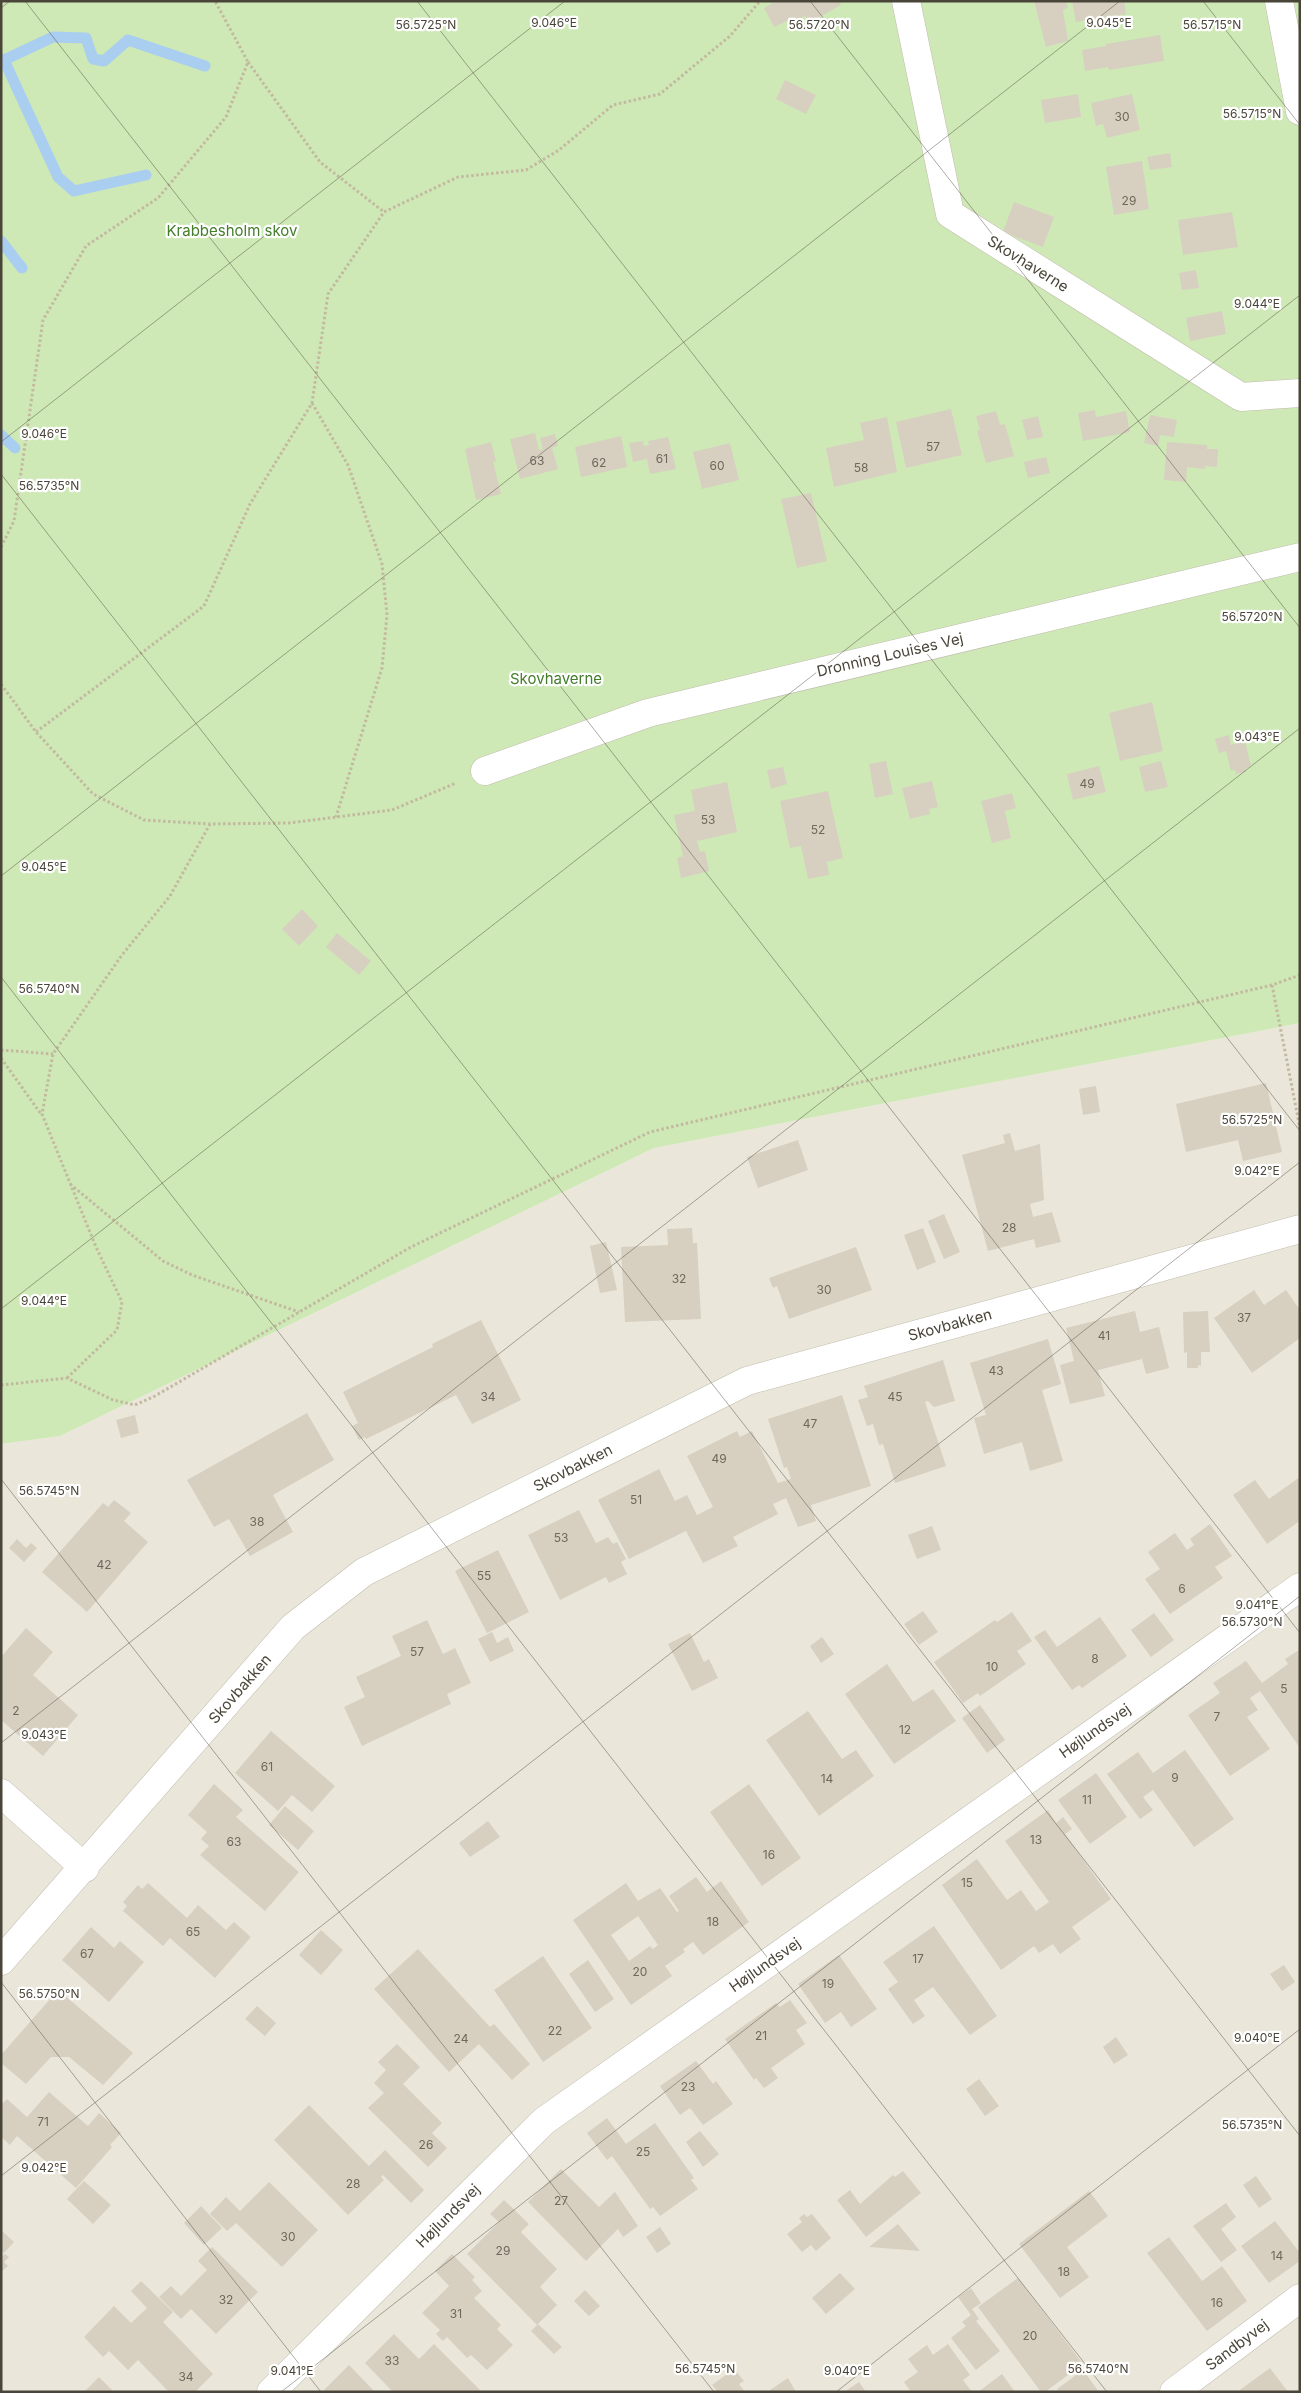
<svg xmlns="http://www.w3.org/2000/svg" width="1301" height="2393" viewBox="0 0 1301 2393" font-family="Inter,sans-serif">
<rect width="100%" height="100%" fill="#f6f3ec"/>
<path fill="#eae6da" d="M1300,1023v1369h-1299v-948l59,-8 594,-288z"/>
<path fill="#cee9b6" d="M1,1h1299v1022l-646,125 -594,288 -59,8z"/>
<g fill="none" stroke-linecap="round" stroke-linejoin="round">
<path stroke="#aacef0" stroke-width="11" d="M1,59l3,1 54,117 16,14 72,-16
M4,60l49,-23 33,1 7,21 11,2 24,-21 77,26
M1,241l21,27
M1,435l14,13"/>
</g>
<path fill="#d7d0c1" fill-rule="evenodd" d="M776,1h63l2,4 -32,18 -4,-7 -9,5 -1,-4 -21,10 -10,-19z
M1034,1h32l2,7 -5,2 5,31 -22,6z
M1072,1h52l2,13 -50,8z
M1160,35l4,26 -55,9 -1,-3 -23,4 -3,-21 24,-4v-2z
M785,80l31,15 -10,19 -30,-15z
M1078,94l3,23 -36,6 -4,-23z
M1132,94l8,36 -33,8 -4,-14 -7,2 -5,-23z
M1170,153l2,14 -22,3 -3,-13z
M1142,161l7,48 -35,6 -8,-48z
M1014,202l40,15 -11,30 -40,-15z
M1232,212l6,35 -55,8 -5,-35z
M1196,270l3,18 -17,2 -3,-17z
M1222,311l4,23 -36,7 -4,-23z
M951,409l11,46 -56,13 -10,-46z
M1095,410l1,7 30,-6 4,21 -47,9 -5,-28z
M996,411l4,14 5,-1 9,32 -28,7 -9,-32 3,-1 -4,-14z
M1150,415l27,5 -3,17 -14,-2 -2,11 -14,-3z
M1038,416l5,21 -16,3 -5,-20z
M887,417l10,55 -63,15 -8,-39 38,-8 -4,-17z
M535,433l4,17 4,-1 -3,-11 15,-4 3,12 -6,2 6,21 -38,10 -10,-40z
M621,436l6,31 -46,10 -6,-30z
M668,437l8,32 -26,5 -3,-15 -14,3 -4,-19 14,-2 1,5 5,-1 -1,-4z
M491,442l5,19 -3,1 8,32 -25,6 -11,-51z
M1167,442l40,3v4h11l-1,18 -12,-1v3l-18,-2 -1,15 -22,-2z
M730,443l9,37 -37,9 -9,-37z
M1046,457l4,16 -22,5 -4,-16z
M811,493l16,68 -30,7 -16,-69z
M1152,702l11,49 -43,10 -11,-48z
M1229,735l2,10 14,-4 6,25 -5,2v4l-10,2 -1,-4 -4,1 -5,-20 -7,2 -4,-14z
M886,761l7,33 -18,4 -6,-34z
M1161,761l7,26 -23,5 -6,-25z
M1099,766l7,26 -33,8 -6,-26z
M783,767l4,17 -16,5 -4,-19z
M932,781l6,26 -9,2 1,5 -20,5 -8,-31z
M727,782l10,50 -40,9 3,11 5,-1 4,20 -28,7 -4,-20 6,-2 -9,-41 21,-4 -4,-21z
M828,791l15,67 -16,4 2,13 -21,4 -7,-33 -11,2 -10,-47z
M1012,793l4,15 -11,3 6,27 -19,5 -11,-42z
M302,909l16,17 -19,20 -17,-17z
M337,933l34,28 -12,14 -33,-28z
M1266,1083l16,69 -39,9 -5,-21 -52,12 -10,-48z
M1096,1086l4,26 -17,3 -4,-26z
M1010,1133l5,18 25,-7 4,56 -14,4 3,13 19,-5 9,30 -25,6 -2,-9 -46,12 -26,-96 43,-12 -2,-8z
M798,1140l10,30 -50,18 -11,-31z
M944,1214l16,38 -16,7 -16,-38z
M692,1228l1,15h4l4,76 -76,3 -4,-75 47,-2 -1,-16z
M923,1228l13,34 -19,8 -13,-35z
M606,1242l11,48 -17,3 -10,-47z
M856,1247l16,43 -83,29 -12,-33 -4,2 -4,-10z
M1254,1290l10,15 22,-15 14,20v28l-48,35 -38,-55z
M1135,1311l5,21 19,-5 10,41 -23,6 -4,-15 -44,11 7,26 -35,8 -10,-39 14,-4 -8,-33z
M1208,1311l2,41h-9v14l-3,-1v3h-11v-16l-3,1 -1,-41z
M481,1320l40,80 -49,24 -16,-29 -90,44 -1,-2 -6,3 -7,-14 6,-3 -15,-31 90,-45 -1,-3z
M1048,1339l13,45 -19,6 21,71 -33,10 -8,-29 -38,12 -10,-36 12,-3 -16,-52z
M943,1360l12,41 -21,6 -6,-6 -3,1 21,64 -51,17 -12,-39 -4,1 -6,-21 -6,2 -9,-26 10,-3 -4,-11z
M842,1395l29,91 -60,19 5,16 -18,6 -12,-29 -13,6 5,10 -45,23 5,9 -35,17 -17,-32 -57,28 -31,-59 61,-31 16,32 12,-6 10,20 16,-8 -26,-51 50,-25 3,6 12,-6 26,52 13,-4 -4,-12 -3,1 -16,-49z
M307,1413l27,47 -61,35 20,37 -43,24 -21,-37 -15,8 -27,-47z
M135,1415l4,18 -18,5 -5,-18z
M1300,1477v44l-33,23 -34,-49 22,-15 14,19z
M114,1500l17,13 -7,8 24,21 -61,70 -45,-40 61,-69 5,4z
M579,1510l17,33 12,-6 5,7 4,-2 9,17 -5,3 6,12 -18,9 -3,-6 -46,23 -32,-65z
M1210,1524l22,32 -17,11 8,11 -53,36 -25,-35 15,-10 -12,-17 27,-19 12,17 7,-5 -4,-6z
M932,1526l9,24 -24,9 -9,-24z
M17,1539l9,9 5,-5 6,5 -13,14 -15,-14z
M498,1550l31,62 -42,21 -32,-62z
M923,1611l15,21 -19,13 -15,-21z
M1012,1612l20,29 -15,10 9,13 -46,32 -2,-3 -15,10 -29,-41 61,-42 2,2z
M1154,1613l20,27 -23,17 -20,-27z
M1100,1617l27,39 -45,32 -3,-3 -7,5 -38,-53 11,-7 12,17z
M427,1620l16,34 12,-6 16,35 -24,11 4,10 -89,42 -18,-39 21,-10 -9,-20 45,-21 -9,-20z
M26,1628l27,24 -20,23 45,40 -35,41 -42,-36v-63z
M492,1632l5,11 11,-6 6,14 -24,11 -12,-23z
M690,1633l14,29 5,-3 9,19 -26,13 -24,-47z
M822,1637l12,17 -13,9 -11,-17z
M1299,1650l1,98 -40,-57 -10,7 8,12 -11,7 23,32 -40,27 -42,-61 32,-22 -7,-10 33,-22 16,22 26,-19 -3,-5z
M887,1664l26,38 20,-13 23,32 -62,43 -49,-70z
M980,1705l25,35 -18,13 -25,-35z
M808,1711l34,48 14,-9 18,26 -55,40 -53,-76z
M271,1731l64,55 -23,26 -20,-17 -14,16 -43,-38z
M1185,1750l49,69 -40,28 -41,-57 -10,7 10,13 -13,9 -33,-45 31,-22 15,21z
M1096,1773l31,44 -37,27 -32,-44z
M214,1784l29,26 -7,7 63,55 -34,39 -65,-56 9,-9 -8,-7 6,-7 -19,-17z
M749,1784l52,74 -39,28 -52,-74z
M285,1806l29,25 -16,19 -29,-25z
M1048,1810l8,13 7,-6 9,12 -7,5 46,65 -39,28 9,12 -21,15 -7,-10 -14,9 -5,-7 -33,24 -59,-85 35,-26 30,41 14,-10 15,21 13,-9 -44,-61z
M488,1821l12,16 -30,20 -11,-14z
M696,1877l11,15 14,-11 28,41 -46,33 -10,-13 -10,7 2,3 -20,14 7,10 -41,29 -58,-85 53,-37 12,18 22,-13 17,24 2,-1 -10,-15zM638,1916l20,29 -5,4 -3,-3 -21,15 -18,-26z
M148,1883l39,35 11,-13 28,25 8,-8 17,15 -36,41 -45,-40 -7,8 -40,-35 4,-5 -4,-4 15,-17 4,4z
M934,1926l63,90 -27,19 -37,-48 -19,13 11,16 -12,8 -25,-35 10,-7 -15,-20z
M91,1927l23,21 6,-7 24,21 -35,40 -47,-42z
M321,1930l22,20 -22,25 -22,-20z
M418,1949l72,78 4,-3 36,40 -18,16 -33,-36 -30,28 -75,-83z
M839,1955l38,54 -26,18 -10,-15 -16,11 -27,-39z
M543,1956l49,72 -49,34 -49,-72z
M588,1960l26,39 -19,13 -26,-38z
M1284,1965l11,17 -13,9 -12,-17z
M58,1990l75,63 -30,32 -34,-28h-18l-25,27 -25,-21v-8z
M790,2000l17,23 -11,7 9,14 -34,24 7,10 -14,10 -8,-10 -2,2 -29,-41 51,-36 4,4z
M257,2006l19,17 -11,13 -20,-17z
M1116,2037l12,18 -14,9 -11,-17z
M397,2044l23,23 -17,17 39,39 -10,10 15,15 -19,19 -60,-59 16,-15 -10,-10 12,-13 -8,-8z
M696,2061l17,23 3,-3 17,23 -30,21 -13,-17 -10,7 -20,-29z
M979,2079l20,27 -14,10 -19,-27z
M49,2092l39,34 11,-13 22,20 -11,12 2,2 -36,41 -59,-52 -7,9 -9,-8v-32l6,-6 20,18z
M309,2105l60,61 16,-16 39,40 -13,13 -28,-28 -2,2 3,3 -36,35 -74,-75z
M607,2118l19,26 29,-21 39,55 -3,2 7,9 -38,27 -7,-9 -3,2 -38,-53 -5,4 -20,-27z
M700,2131l19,23 -16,13 -17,-25z
M561,2169l38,38 16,-15 23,34 -15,11 -5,-8 -32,32 -58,-59z
M903,2171l18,22 -55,44 -29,-37 13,-10 10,14 33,-29 2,2z
M1256,2176l16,23 -13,9 -16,-23z
M84,2181l27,24 -18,19 -26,-25z
M269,2182l49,48 -36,37 -46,-44 -9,8 -17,-17 16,-17 14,14z
M1089,2191l19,25 -41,31 22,30 -29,21 -41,-54z
M504,2200l25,24 -8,8 36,37 -17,18 17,18 -19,19 24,23 -8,7 -23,-23 6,-6 -70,-71 32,-32 -9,-8z
M1226,2203l10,14 -15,12 16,21 -16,12 -28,-36z
M201,2206l21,22 -18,17 -20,-22z
M804,2214l3,3 5,-3 19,24 -15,13 -5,-6 -9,7 -15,-18 15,-12 -3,-4z
M1275,2221l25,32v8l-31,22 -28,-37z
M898,2224l22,27 -51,-4z
M660,2227l11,17 -14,9 -11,-16z
M1,2230l13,12 -10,11 -3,-3z
M1169,2237l33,44 20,-15 25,35 -40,30 -60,-78z
M212,2247l46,45 -42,42 -25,-25 -10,10 -22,-22 12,-11 10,10 26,-26 -9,-9z
M5,2254l4,3 -5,5 4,4 -7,6v-15z
M452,2254l23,23 -3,3 10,11 -8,7 27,27 -4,4 16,16 -26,25 -16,-15 -4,3 -20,-21 -4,4 -7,-7 4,-4 -18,-17 27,-27 -14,-15z
M840,2273l15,16 -29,25 -14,-16z
M1018,2278l65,86 -38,28h-4l-63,-85z
M141,2281l32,31 -10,10 50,52 -18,18h-26l-31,-32 -10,10 -19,-19 -6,6 -19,-20 30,-31 17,17 16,-15 -16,-17z
M971,2288l10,15 -9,6 7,10 -3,2 24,30 -24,19 -25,-32 15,-12 -4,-4 9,-7 -13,-18z
M585,2290l15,16 -11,10 -15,-15z
M394,2334l25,25 15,-15 48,48h-89l-28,-29z
M948,2344l22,31 -7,5 9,12h-61l-7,-10 14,-10 -10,-13 19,-14 6,10z
M349,2365l26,27h-49l-2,-2z
M1270,2368l18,24h-51z
M734,2369l10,12 -5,3 6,8h-27l-6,-7z
M1083,2370l16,22h-40l-2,-3z
M1002,2374l13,18h-37z
M99,2377l15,15h-30z
M788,2378l8,14h-25l-1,-2z
M859,2382l7,10h-18l-1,-2z"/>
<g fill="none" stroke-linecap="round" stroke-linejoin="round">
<g stroke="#c1bcae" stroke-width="29">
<path id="minor" d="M906,1l44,213 291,183 59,-4
M1279,1l21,110
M485,771l163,-58 652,-156
M1,1793l84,75
M1,1961l292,-334 71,-55 383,-191 553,-152
M271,2392l273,-271 756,-534
M1174,2392l126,-94"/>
</g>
<path stroke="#c3b9a0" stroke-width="3" stroke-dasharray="2.5 2.5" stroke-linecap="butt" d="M248,62l72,100 64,50
M312,403l36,62 34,99 5,51 -5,53 -46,149
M1,547l13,-26 29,-201 43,-74 72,-48 68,-81 22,-55 -33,-61
M1,684l35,48 57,62 51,26 66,4 79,-1 103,-13 64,-27
M36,732l168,-126 46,-102 62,-101 16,-109 56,-82 74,-35 68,-7 33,-20 54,-45 47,-11 70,-58 30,-35
M1272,985l28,143
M1,1050l52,4
M1,1058l40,56
M70,1184l93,77 29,14 107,37
M67,1378l50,-48 5,-28 -26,-55 -54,-133 11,-60 69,-99 48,-59 40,-72
M1,1385l66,-7 46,22 22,5 20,-9 256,-149 239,-115 622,-147 28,-10"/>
<use href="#minor" stroke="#fff" stroke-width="28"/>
</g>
<path fill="none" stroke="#4a4539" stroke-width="1" stroke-opacity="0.45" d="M25,1l1275,1632M417,1l883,1130M810,1l490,627M1203,1l97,124M1,8l9,-7M1,442l564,-441M1,474l1299,1662M1,876l1119,-875M1,977l1106,1415M1,1309l1299,-1014M1,1479l713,913M1,1743l1299,-1015M1,1982l320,410M1,2176l1299,-1014M281,2392l1019,-796M836,2392l464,-363"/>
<g text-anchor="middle" stroke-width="4.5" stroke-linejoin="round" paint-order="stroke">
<g font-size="12" fill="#6d685b">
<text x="1122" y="121">30</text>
<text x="1129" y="205">29</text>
<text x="933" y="451">57</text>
<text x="662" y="463">61</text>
<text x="537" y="465">63</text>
<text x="599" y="467">62</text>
<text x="717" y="470">60</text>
<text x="861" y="472">58</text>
<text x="1087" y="788">49</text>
<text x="708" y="824">53</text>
<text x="818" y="834">52</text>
<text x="1009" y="1232">28</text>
<text x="679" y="1283">32</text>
<text x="824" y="1294">30</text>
<text x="1244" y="1322">37</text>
<text x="1104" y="1340">41</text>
<text x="996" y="1375">43</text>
<text x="488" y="1401">34</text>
<text x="895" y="1401">45</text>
<text x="810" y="1428">47</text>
<text x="719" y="1463">49</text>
<text x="636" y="1504">51</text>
<text x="257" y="1526">38</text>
<text x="561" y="1542">53</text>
<text x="104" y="1569">42</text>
<text x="484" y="1580">55</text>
<text x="1182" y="1593">6</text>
<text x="417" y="1656">57</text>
<text x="1095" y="1663">8</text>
<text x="992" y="1671">10</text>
<text x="1284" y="1693">5</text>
<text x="16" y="1715">2</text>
<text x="1217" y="1721">7</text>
<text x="905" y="1734">12</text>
<text x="267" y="1771">61</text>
<text x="1175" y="1782">9</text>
<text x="827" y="1783">14</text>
<text x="1087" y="1804">11</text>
<text x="1036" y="1844">13</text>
<text x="234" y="1846">63</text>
<text x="769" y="1859">16</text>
<text x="967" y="1887">15</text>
<text x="713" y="1926">18</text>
<text x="193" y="1936">65</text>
<text x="87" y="1958">67</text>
<text x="918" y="1963">17</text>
<text x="640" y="1976">20</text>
<text x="828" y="1988">19</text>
<text x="555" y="2035">22</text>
<text x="761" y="2040">21</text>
<text x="461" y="2043">24</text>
<text x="688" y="2091">23</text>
<text x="43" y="2126">71</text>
<text x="426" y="2149">26</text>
<text x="643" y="2156">25</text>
<text x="353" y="2188">28</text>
<text x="561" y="2205">27</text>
<text x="288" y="2241">30</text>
<text x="503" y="2255">29</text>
<text x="1277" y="2260">14</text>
<text x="1064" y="2276">18</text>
<text x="226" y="2304">32</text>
<text x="1217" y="2307">16</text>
<text x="456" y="2318">31</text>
<text x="1030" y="2340">20</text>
<text x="392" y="2365">33</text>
<text x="186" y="2381">34</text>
</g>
<g font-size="15" fill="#447d2c" stroke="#fff">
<text x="232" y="236">Krabbesholm skov</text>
<text x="556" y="684">Skovhaverne</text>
</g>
<g font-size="15" fill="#4a4539" stroke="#fff">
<text transform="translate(1028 264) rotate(32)" y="5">Skovhaverne</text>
<text transform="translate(890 655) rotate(-13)" y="5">Dronning Louises Vej</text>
<text transform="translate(950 1325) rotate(-15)" y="5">Skovbakken</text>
<text transform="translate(573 1468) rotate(-27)" y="5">Skovbakken</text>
<text transform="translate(240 1689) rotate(-49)" y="5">Skovbakken</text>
<text transform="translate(1095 1731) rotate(-35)" y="5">Højlundsvej</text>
<text transform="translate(765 1965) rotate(-35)" y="5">Højlundsvej</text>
<text transform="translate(448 2216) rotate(-45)" y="5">Højlundsvej</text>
<text transform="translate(1237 2345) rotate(-37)" y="5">Sandbyvej</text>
</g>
</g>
<g font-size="12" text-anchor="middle" fill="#4a4539" stroke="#fff" stroke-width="4.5" stroke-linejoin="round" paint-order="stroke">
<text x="554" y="27">9.046°E</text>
<text x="1109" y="27">9.045°E</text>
<text x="426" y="29">56.5725°N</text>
<text x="819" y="29">56.5720°N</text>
<text x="1212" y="29">56.5715°N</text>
<text x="1252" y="118">56.5715°N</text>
<text x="1257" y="308">9.044°E</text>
<text x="44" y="438">9.046°E</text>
<text x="49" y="490">56.5735°N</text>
<text x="1252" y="621">56.5720°N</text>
<text x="1257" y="741">9.043°E</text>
<text x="44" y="871">9.045°E</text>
<text x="49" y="993">56.5740°N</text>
<text x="1252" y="1124">56.5725°N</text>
<text x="1257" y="1175">9.042°E</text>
<text x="44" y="1305">9.044°E</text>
<text x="49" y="1495">56.5745°N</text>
<text x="1257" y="1609">9.041°E</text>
<text x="1252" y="1626">56.5730°N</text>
<text x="44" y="1739">9.043°E</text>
<text x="49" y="1998">56.5750°N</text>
<text x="1257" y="2042">9.040°E</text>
<text x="1252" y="2129">56.5735°N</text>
<text x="44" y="2172">9.042°E</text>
<text x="705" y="2373">56.5745°N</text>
<text x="1098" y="2373">56.5740°N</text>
<text x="292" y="2375">9.041°E</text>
<text x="847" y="2375">9.040°E</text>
</g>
<rect width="1301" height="2393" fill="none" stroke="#4a4539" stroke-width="5"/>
</svg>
